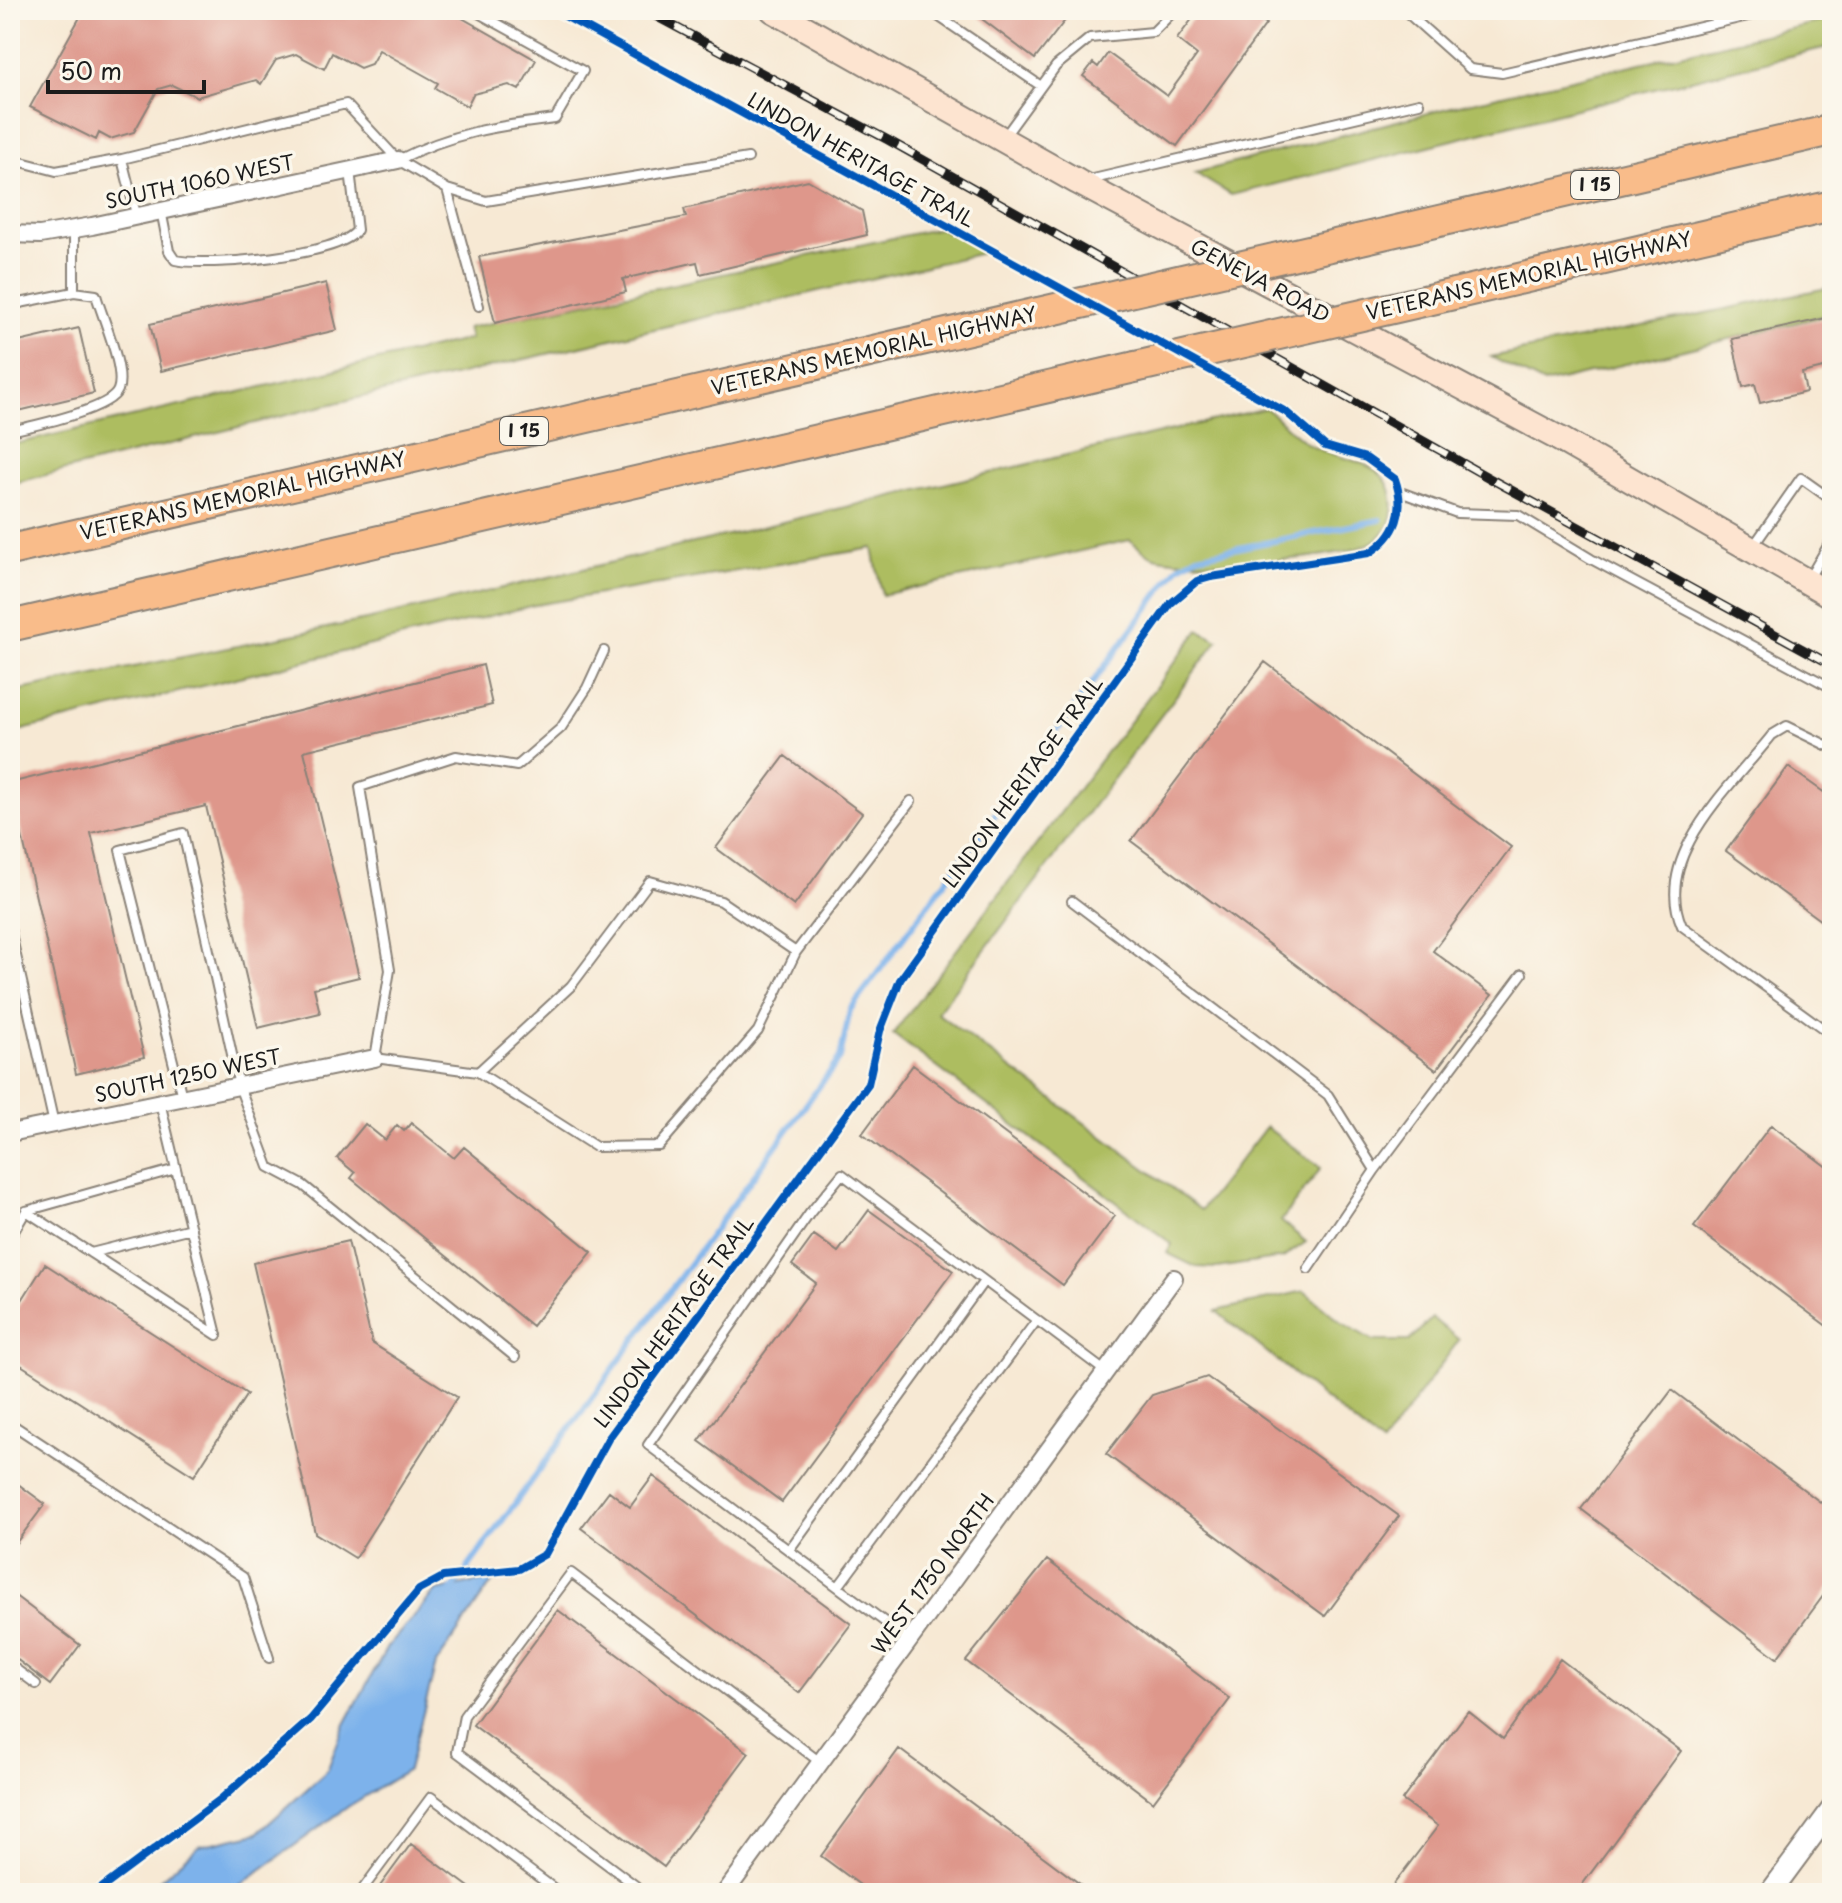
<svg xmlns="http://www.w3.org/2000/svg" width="1842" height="1903" viewBox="0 0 1842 1903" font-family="'Playpen Sans',sans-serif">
<rect width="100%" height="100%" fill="#fbf7ec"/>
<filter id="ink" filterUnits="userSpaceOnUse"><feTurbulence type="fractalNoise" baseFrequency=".0125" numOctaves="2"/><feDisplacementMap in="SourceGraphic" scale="16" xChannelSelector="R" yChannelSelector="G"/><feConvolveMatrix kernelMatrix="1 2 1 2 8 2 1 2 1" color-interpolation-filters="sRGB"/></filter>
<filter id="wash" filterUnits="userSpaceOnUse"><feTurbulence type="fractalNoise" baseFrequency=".006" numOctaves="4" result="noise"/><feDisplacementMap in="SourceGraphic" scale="32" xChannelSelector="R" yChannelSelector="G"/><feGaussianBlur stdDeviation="1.8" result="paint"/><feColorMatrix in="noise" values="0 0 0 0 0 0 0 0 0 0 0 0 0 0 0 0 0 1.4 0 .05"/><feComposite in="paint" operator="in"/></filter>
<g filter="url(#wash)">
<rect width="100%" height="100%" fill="#f7e9d4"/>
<path fill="#adbd60" stroke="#646c3e" stroke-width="2" d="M1832,19v27c-201,47 -400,101 -601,149l-36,-22 264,-68z
M940,228l47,24 -660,153 -317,79v-39l460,-106 -3,-11z
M1832,287v27l-288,70 -53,-27z
M1266,408c14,12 27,26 42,36 24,16 71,13 82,45 6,18 1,39 -13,50 -30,24 -183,28 -222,18 -9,-2 -17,-11 -25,-17l-248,55 -9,-47 -338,57 -525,128v-41l361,-73z
M1199,630l19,10 -281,373 264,197 65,-83 55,41 -40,53 25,21 -23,16 -66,10 -21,-1 -29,-14 5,-9 -279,-210z
M1304,1291l37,31 33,19h35l23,-23 27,22 -77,105 -166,-134z"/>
<path fill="#7db2eb" stroke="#4c6784" stroke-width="2" d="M495,1578l-59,86 -28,106 -59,36 -120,87h-84l54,-47 59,-13 69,-62 17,-45 43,-79 49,-56z"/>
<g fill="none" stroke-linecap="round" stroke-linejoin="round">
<path stroke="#7db2eb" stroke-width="6" d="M451,1591l389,-533 10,-48 329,-444 19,-10 182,-36"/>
</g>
<g id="blocks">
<path fill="#de978b" d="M84,10h364l88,50 -17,30 -10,-5 -36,9 -6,12 -32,-18 3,-5 -59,-33 -8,14 -11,4 -28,-15 -8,16 -28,-15 -20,6 -15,24 -5,-4 -59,17 -25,-12 -14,4 -24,43 -24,7 -11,-6 -3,7 -66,-33z
M970,10h103l-38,49z
M1199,10h49l18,14 -89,122 -94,-70 10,-13 5,4 10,-14 59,43 30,-41 -20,-16z
M808,180l54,31 5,24 -167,39 -3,-12 -74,17 3,13 -131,31 -16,-66 207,-40 -2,-8z
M326,283l11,47 -176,41 -11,-47z
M1826,318l6,48 -30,7 4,19 -46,11 -5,-19 -12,3 -11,-48z
M79,328l15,65 -84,20v-69z
M1265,662l246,185 -78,104 59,44 -56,75 -305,-229z
M483,665l9,40 -188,46 55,226 -45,11 6,25 -62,15 -52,-222 -115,27 53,224 -68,17 -66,-291z
M785,756l77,57 -68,93 -78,-58z
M1788,767l44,31v131l-106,-78z
M913,1065l202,151 -52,69 -201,-151z
M411,1123l43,35 10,-11 128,105 -60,74 -181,-148 4,-5 -18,-15 28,-34 20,16 12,-15 7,6z
M1771,1125l61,46v159l-138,-103z
M869,1210l84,61 -171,231 -83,-61 117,-158 -24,-18 22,-30 24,17z
M348,1241l24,102 85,54 -102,161 -40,-25 -62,-270z
M45,1264l202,130 -53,82 -184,-118v-39z
M1207,1377l192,139 -74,100 -219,-162 46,-59z
M1672,1390l160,121v73l-55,74 -196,-149z
M653,1476l198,148 -52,69 -218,-165 28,-37 21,16z
M10,1478l35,26 -35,47z
M1047,1560l183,139 -77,103 -187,-141z
M10,1592l70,53 -30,40 -40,-31z
M558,1610l191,143 -85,114 -191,-142z
M1560,1659l121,92 -105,142h-189l51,-67 -36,-26 66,-89 35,28z
M899,1749l193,144h-221l-50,-37z
M411,1844l66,49h-102z"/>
</g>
</g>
<g filter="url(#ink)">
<use href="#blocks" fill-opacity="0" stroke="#8a8278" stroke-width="2"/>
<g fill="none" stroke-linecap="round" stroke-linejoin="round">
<g stroke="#8a8278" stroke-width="12">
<path id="service" d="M929,10l112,76
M1404,10l66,59 32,4 272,-63
M1005,136l51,-70 34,-28 63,-6 22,-22
M10,159l46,12 66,-12 14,55
M122,159l224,-55 52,56 49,29 32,117
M398,160c54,-27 98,-34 157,-41l28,-48 -110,-61
M1089,180l330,-77
M447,189l39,12 262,-43
M161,210l8,41 6,9c31,7 166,-4 182,-30l-7,-60
M10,305l64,-13v-62
M10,431c22,-5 100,-21 108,-41 8,-20 -16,-73 -22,-95l-22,-3
M1400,492l57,21 61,2 73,44 241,129
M1752,548l49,-70 31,22
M1809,578l23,-39
M1832,748l-45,-22 -15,9c-40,51 -121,121 -90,191l150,109
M1072,901l256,194 47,75 -67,99
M10,929l44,195
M796,952l115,-151
M478,1072l93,-86 79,-105 71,20 75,51 -38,79 -99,115 -63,1 -118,-75 -103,-14 15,-88 -30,-183 96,-31 61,10 44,-38 26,-40 17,-37
M182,1097l-62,-247 63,-17 56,253 30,81 34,18 212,172
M1375,1170l147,-196
M26,1211l191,124 -41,-166
M10,1238l16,-27 150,-42 -16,-67
M91,1253l100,-25
M10,1423l233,154 26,81
M789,1550l195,-269
M838,1587l199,-267
M909,1640l-261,-195 162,-232 32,-39 264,198
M10,1665l26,19
M360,1893l71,-96 129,96
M637,1893l-1,-7 -179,-134 7,-36 107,-143 249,189"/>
</g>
<g stroke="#8a8278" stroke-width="20">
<path id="minor" d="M10,234l30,1 52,-9 306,-66
M10,1133l365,-75
M725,1893l449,-615"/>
</g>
<g stroke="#8a8278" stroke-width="24">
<path id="tertiary" d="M1770,1893l62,-84"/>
</g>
<g stroke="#8a8278" stroke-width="28">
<path id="secondary" d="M773,10l305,172 480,256 274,158"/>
</g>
<g stroke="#8a8278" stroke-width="34">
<path id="motorway" d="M1357,240l475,-110
M1454,294l378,-88
M10,550l1028,-237
M10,626l1125,-259"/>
</g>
<use href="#service" stroke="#fff" stroke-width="8"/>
<use href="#minor" stroke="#fff" stroke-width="16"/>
<use href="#tertiary" stroke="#fff" stroke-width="20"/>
<use href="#secondary" stroke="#fde4d0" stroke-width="24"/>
<use href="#motorway" stroke="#f9bc8a" stroke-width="30"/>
<g stroke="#1c1c1c" stroke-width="9">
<path id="rail" d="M644,10l244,130 603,339 341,186"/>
</g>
<use href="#rail" stroke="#fbf7ec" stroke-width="6" stroke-dasharray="18" stroke-linecap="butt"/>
<g stroke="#8a8278" stroke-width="34" stroke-linecap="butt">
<path id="motorway-bridge" d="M1038,313l319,-73
M1135,367l319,-73"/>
</g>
<use href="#motorway-bridge" stroke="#f9bc8a" stroke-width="30"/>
<g stroke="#fbf7ec" stroke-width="13">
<path id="cycleway" d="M95,1893l126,-94 90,-80 108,-129 24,-13 76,-8 26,-15 63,-115 260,-355 12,-53 20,-51 270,-376 27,-23 14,-4 158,-24c28,-17 37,-43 26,-74l-29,-21 -41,-12 -39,-34 -732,-402"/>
</g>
<use href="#cycleway" stroke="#0057b8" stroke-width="8"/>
</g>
</g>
<g text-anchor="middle" stroke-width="7" stroke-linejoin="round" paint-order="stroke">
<g fill="#fbf7ec" stroke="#5f5e5a" stroke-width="2">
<rect x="1571" y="171" width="48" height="28" rx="6"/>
<rect x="500" y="417" width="48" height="28" rx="6"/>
</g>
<g font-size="18" font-weight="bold" fill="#1c1c1c">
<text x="1595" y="191">I 15</text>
<text x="524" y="437">I 15</text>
</g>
<g font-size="20" fill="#1c1c1c" stroke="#fbf7ec">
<text transform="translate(861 160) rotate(29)" y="7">LINDON HERITAGE TRAIL</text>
<text transform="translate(200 182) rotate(-12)" y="7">SOUTH 1060 WEST</text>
<text transform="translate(1529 276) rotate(-13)" y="7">VETERANS MEMORIAL HIGHWAY</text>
<text transform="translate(1260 281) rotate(28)" y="7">GENEVA ROAD</text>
<text transform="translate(874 351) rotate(-13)" y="7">VETERANS MEMORIAL HIGHWAY</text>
<text transform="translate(243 496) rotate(-13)" y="7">VETERANS MEMORIAL HIGHWAY</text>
<text transform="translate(1023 782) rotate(-54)" y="7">LINDON HERITAGE TRAIL</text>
<text transform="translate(188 1076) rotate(-12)" y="7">SOUTH 1250 WEST</text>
<text transform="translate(674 1322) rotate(-54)" y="7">LINDON HERITAGE TRAIL</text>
<text transform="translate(933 1574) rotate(-54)" y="7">WEST 1750 NORTH</text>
</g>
</g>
<rect width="1842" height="1903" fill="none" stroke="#fbf7ec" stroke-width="40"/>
<path d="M48 80v12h156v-12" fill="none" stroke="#1c1c1c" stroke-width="4"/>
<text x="60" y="80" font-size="24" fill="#1c1c1c" stroke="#fbf7ec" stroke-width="6" paint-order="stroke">50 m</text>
</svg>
